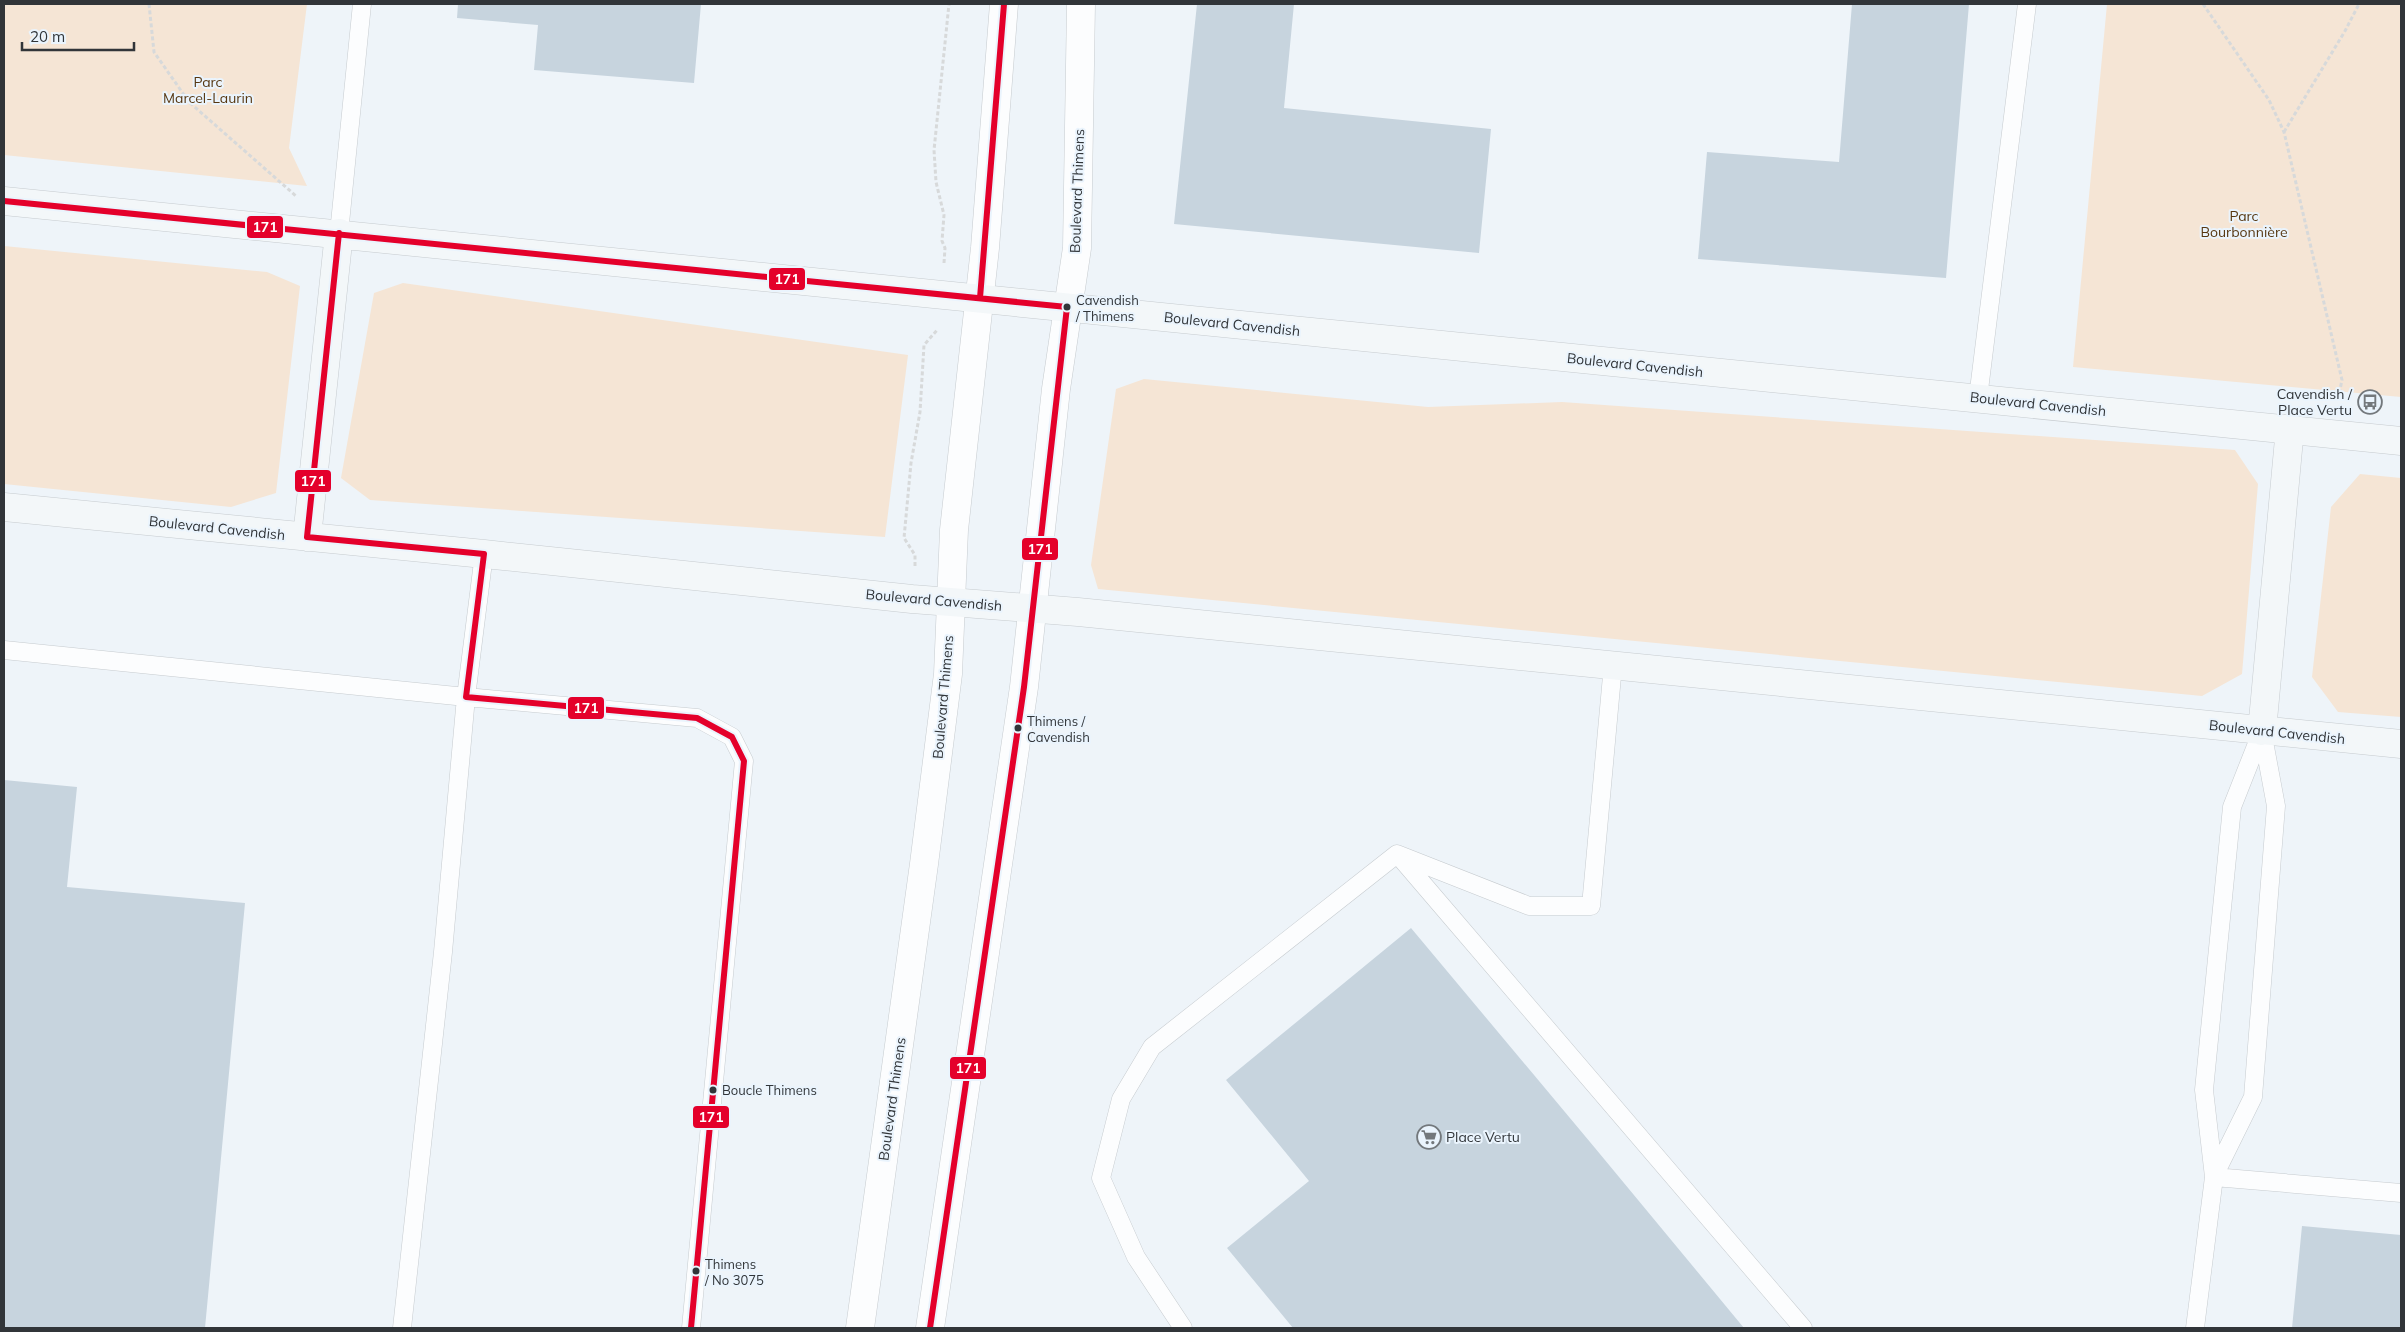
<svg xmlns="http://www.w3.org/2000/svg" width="2405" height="1332" viewBox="0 0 2405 1332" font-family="Mulish,sans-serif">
<rect width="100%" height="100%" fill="#eef4f9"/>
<path fill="#f5e5d5" d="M4,4h303l-18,144 18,38 -303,-31z
M2107,4h294v393l-328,-30z
M4,246l263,26 33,14 -24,207 -45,14 -227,-23z
M403,283l505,72 -23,182 -515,-37 -29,-22 33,-185z
M1144,379l284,28 134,-5 673,48 23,34 -16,190 -40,22 -1104,-107 -7,-24 25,-176z
M2360,474l41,4v239l-63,-5 -26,-35 19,-170z"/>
<path fill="#c7d4de" d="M458,4h243l-7,79 -160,-13 4,-45 -81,-7z
M1197,4h97l-10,104 207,21 -12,124 -305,-29z
M1852,4h117l-23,274 -248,-19 9,-107 132,10z
M4,780l73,7 -10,100 178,16 -40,425h-201z
M1411,928l184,220 149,180h-451l-66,-80 82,-67 -83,-101z
M2302,1226l99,9v93h-109z"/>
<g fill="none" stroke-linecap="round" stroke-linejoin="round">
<g stroke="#c6cbcf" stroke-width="19">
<path id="service" d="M339,233l23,-229
M1978,398l49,-394
M4,650l462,47 231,21 35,19 12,24 -53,567
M1399,856l404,472
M2214,1176l39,-79 23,-291 -14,-75
M2214,1177l187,16
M402,1328l41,-376 23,-255 18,-143
M1183,1328l-47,-71 -35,-79 20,-79 31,-52 245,-193 132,52h62l22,-241
M2195,1328l19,-151 -10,-87 28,-283 30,-76"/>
</g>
<g stroke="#c6cbcf" stroke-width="29">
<path id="tertiary" d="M860,1328l64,-464 24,-190 6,-144 31,-282 19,-244
M930,1328l94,-641 32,-298 21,-141 4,-244"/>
</g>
<g stroke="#c6cbcf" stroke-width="29">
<path id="secondary" d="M4,201l2397,240
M4,507l480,47 428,45 166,13 1323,132
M307,537l32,-304
M2262,731l28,-303"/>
</g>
<path stroke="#d7d9da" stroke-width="3" stroke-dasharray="4 2.5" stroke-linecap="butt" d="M149,4l5,48 35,50 107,94
M2203,4l66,96 15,32 58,248 -4,19
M2284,132l61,-101 14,-27
M944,263l1,-15 -3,-7 2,-26 -8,-33 -2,-32 15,-146
M915,566v-11l-11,-17 7,-75 9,-51 4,-67 14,-16"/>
<use href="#service" stroke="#fcfdfe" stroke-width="18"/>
<use href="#tertiary" stroke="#fcfdfe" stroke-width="28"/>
<use href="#secondary" stroke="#f3f7f9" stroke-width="28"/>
<g stroke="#eaf4fd" stroke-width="10">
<path id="bus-1" d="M4,201l1063,106 -43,380 -94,641
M339,233l-32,304 177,17 -18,143 231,21 35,19 12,24 -53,567
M980,298l24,-294"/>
</g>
<use href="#bus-1" stroke="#e4002b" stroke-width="6"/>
</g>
<defs>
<g id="bus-ring" transform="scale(1.25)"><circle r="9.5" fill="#eaf4fd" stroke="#73787c" stroke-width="1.5"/><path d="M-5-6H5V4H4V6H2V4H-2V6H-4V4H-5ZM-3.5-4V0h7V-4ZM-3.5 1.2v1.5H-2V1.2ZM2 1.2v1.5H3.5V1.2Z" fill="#73787c"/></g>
<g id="supermarket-ring" transform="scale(1.25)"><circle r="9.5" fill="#eaf4fd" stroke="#73787c" stroke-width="1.5"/><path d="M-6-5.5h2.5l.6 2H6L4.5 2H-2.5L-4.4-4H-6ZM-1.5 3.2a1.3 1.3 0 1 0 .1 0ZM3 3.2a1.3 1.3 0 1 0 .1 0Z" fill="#73787c"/></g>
</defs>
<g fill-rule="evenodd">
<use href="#bus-ring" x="2370" y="402"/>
<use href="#supermarket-ring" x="1429" y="1137"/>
</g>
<g fill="#313539" stroke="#eaf4fd" stroke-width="2">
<circle cx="1067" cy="307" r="4.5"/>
<circle cx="1018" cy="728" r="4.5"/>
<circle cx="713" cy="1090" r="4.5"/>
<circle cx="696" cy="1271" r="4.5"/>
</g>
<g text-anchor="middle" stroke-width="4" stroke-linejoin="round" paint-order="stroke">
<g font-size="13" fill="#313539" stroke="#eaf4fd" text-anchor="start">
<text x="1076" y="305">Cavendish<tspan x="1076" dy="16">/ Thimens</tspan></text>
<text x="1027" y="726">Thimens /<tspan x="1027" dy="16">Cavendish</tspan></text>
<text x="722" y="1095">Boucle Thimens</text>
<text x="705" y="1269">Thimens<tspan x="705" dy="16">/ No 3075</tspan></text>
</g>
<g font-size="14" fill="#573711" stroke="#eaf4fd">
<text x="208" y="87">Parc<tspan x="208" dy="16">Marcel-Laurin</tspan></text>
<text x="2244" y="221">Parc<tspan x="2244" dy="16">Bourbonnière</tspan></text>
</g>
<g font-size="14" fill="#313539" stroke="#eaf4fd">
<text transform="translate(1077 191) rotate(-88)" y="5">Boulevard Thimens</text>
<text transform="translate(1232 324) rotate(6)" y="5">Boulevard Cavendish</text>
<text transform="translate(1635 365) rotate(6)" y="5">Boulevard Cavendish</text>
<text transform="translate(2038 404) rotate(6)" y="5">Boulevard Cavendish</text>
<text transform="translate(217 528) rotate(6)" y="5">Boulevard Cavendish</text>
<text transform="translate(934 600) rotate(5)" y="5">Boulevard Cavendish</text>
<text transform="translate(943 697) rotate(-85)" y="5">Boulevard Thimens</text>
<text transform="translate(2277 732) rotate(6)" y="5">Boulevard Cavendish</text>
<text transform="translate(892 1099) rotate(-82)" y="5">Boulevard Thimens</text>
</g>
<g font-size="14" fill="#313539" stroke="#eaf4fd" text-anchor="end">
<text x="2352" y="399">Cavendish /<tspan x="2352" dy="16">Place Vertu</tspan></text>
<text x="1446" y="1142" text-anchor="start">Place Vertu</text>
</g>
</g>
<g stroke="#eaf4fd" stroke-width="2">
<rect x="246" y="215" width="38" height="24" rx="5" fill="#e4002b"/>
<rect x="768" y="267" width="38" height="24" rx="5" fill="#e4002b"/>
<rect x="294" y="469" width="38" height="24" rx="5" fill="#e4002b"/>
<rect x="1021" y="537" width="38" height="24" rx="5" fill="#e4002b"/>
<rect x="567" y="696" width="38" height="24" rx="5" fill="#e4002b"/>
<rect x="949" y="1056" width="38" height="24" rx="5" fill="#e4002b"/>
<rect x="692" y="1105" width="38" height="24" rx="5" fill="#e4002b"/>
</g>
<g font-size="14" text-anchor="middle" font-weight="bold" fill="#fff">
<text x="265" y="232">171</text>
<text x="787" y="284">171</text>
<text x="313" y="486">171</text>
<text x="1040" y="554">171</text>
<text x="586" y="713">171</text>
<text x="968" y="1073">171</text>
<text x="711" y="1122">171</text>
</g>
<rect width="2405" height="1332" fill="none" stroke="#313539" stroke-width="10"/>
<path d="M22 42v8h112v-8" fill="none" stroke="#313539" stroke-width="2.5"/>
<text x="30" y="42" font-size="15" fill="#313539" stroke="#eaf4fd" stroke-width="4" paint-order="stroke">20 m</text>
</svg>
